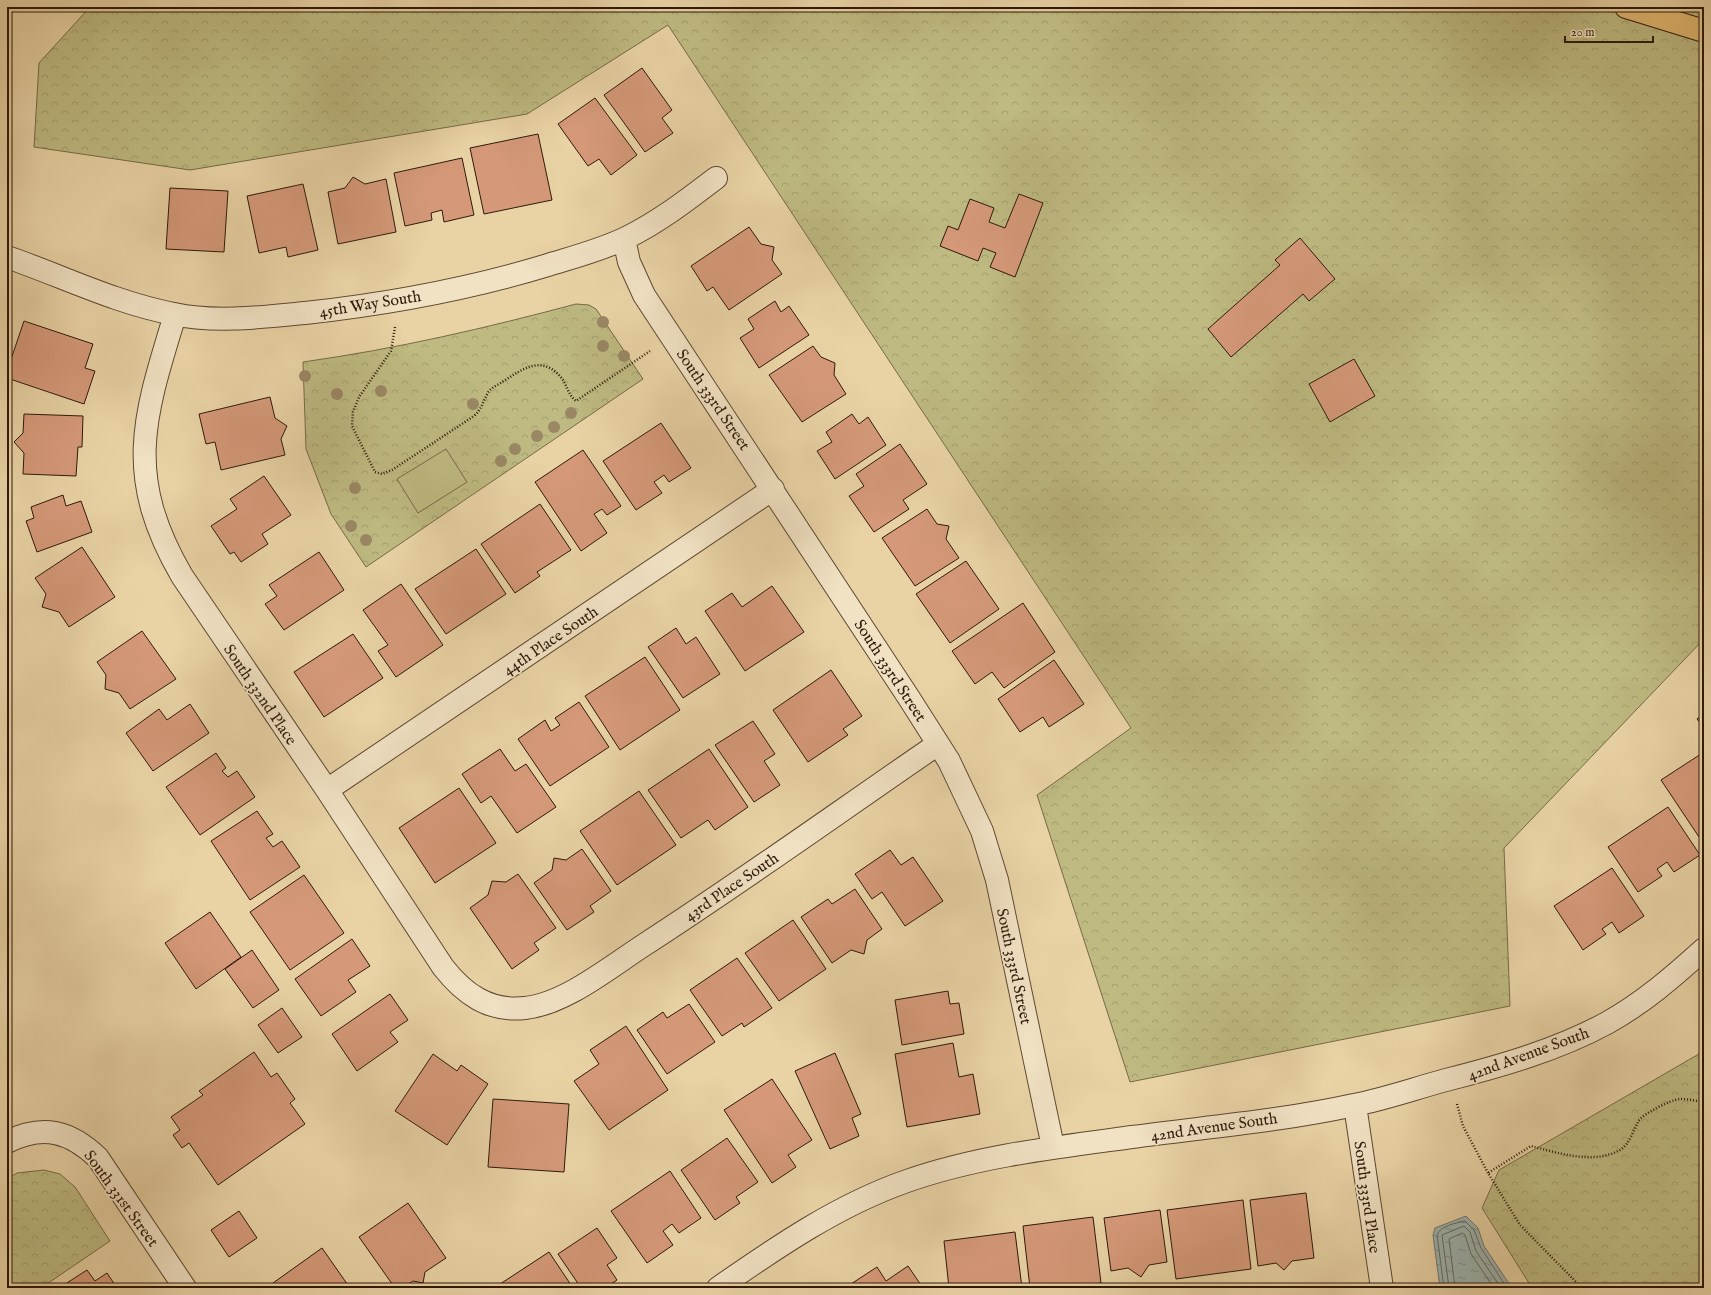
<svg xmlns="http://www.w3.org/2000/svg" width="1711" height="1295" viewBox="0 0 1711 1295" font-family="'IM FELL English',serif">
<defs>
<pattern id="forest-crowns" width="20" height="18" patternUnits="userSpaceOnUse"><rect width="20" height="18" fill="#beba81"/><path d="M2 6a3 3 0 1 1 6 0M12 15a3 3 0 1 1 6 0" fill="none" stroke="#a49f6e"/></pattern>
<pattern id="water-ripples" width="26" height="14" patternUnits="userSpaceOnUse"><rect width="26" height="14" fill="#9cb5b2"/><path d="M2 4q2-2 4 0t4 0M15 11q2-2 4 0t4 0" fill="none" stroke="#80928f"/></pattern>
</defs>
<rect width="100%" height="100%" fill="#e9d3a5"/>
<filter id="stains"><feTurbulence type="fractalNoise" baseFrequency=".005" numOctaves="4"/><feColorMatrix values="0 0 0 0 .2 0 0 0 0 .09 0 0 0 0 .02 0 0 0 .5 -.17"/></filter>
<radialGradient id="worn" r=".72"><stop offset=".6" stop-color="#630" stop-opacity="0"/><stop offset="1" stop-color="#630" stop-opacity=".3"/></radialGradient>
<path fill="url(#forest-crowns)" stroke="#766a46" d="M90,7h1614v632l-200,209 6,158 -380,76 -93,-287 94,-67 -463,-703 -141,89 -337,56 -156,-23 5,-84z
M576,304l13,1 7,4 47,70 -277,188 -35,-53 -25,-65 -3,-87c93,-13 183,-34 273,-58z
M1704,1051v237h-172l-50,-80 17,-38z
M44,1170l16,4 15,13 35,54 -69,47h-34v-109l10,-6z"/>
<path fill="#beba81" stroke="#766a46" d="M446,449l21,33 -49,31 -21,-34z"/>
<path fill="url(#water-ripples)" stroke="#70776f" d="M1466,1216l12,12 6,18 28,42h-72l-7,-53 2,-7z"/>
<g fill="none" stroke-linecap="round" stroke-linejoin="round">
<path stroke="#65675e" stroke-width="1" d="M1444,1288l-7,-53c3,-9 19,-12 28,-14l9,9 7,18 26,40
M1449,1288l-7,-53 22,-9 6,6 6,19 25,37
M1455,1288l-6,-49 13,-6 3,2 6,19 23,34"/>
</g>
<path fill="#d59979" stroke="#2e190b" d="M642,68l30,42 -10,8 11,15 -28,19 -41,-57z
M595,98l42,57 -26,20 -12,-16 -11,7 -30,-42z
M538,134l14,66 -68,14 -14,-66z
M462,158l12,57 -30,7 -2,-12 -11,3 1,7 -27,6 -11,-53z
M353,177l12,7 21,-5 10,53 -58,12 -10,-52 17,-4z
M303,184l15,66 -30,7 -2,-10 -27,6 -12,-57z
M170,188l58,3 -4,61 -58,-3z
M1019,194l24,9 -28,74 -25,-10 6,-14 -13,-5 -5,13 -38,-15 8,-20 10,4 12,-31 24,9 -5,14 16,6z
M749,227l12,17 13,3 -2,13 10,14 -53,36 -16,-23 -6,4 -16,-25z
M1300,238l35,41 -26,22 -6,-7 -72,63 -23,-28 72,-64 -5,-5z
M775,301l6,11 8,-6 20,29 -50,33 -19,-30 14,-9 -6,-10z
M24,321l69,23 -8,24 10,3 -11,33 -77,-26v-7z
M813,346l8,11 14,6 -1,12 12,19 -44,28 -33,-47z
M1354,359l21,37 -45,26 -21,-38z
M270,397l5,21 12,8 -6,13 4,16 -64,15 -6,-28 -9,2 -7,-30z
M24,414l59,2 -1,31h-4l-2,29 -53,-2 1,-21 -10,-11 9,-9z
M852,414l7,10 9,-7 18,28 -51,34 -18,-28 15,-9 -6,-10z
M661,423l30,45 -22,14 -5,-7 -10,7 8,11 -26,17 -33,-49z
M900,444l27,40 -24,16 6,9 -35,23 -25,-36 15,-10 -8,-12z
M583,450l38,56 -14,9 -5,-6 -8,5 13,19 -26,18 -46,-69z
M264,476l27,39 -29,19 6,10 -27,18 -7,-10 -4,2 -19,-28 26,-17 -7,-10z
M63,495l3,11 15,-5 11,31 -55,20 -11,-31 8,-3 -3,-11z
M540,504l31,46 -34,22 3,4 -25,17 -34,-49z
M927,509l10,15 12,2 -3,13 13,19 -44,28 -33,-48z
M82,547l33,50 -46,30 -10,-15 -17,-5 4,-13 -11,-16z
M476,549l30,45 -60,40 -31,-45z
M319,552l25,38 -60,40 -19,-26 12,-8 -8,-11z
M966,561l33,48 -49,34 -34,-49z
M401,584l42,61 -47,32 -18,-26 10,-6 -25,-35z
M772,586l32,46 -59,39 -40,-60 27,-18 10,14z
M1023,603l32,49 -51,36 -12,-16 -17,12 -23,-33z
M676,628l10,16 10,-7 24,37 -37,24 -35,-51z
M142,631l34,48 -46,30 -11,-16 -14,-4 1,-14 -9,-13z
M353,634l30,44 -59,39 -30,-45z
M645,657l35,53 -60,40 -35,-54z
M1054,660l30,44 -35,23 -6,-10 -23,15 -22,-33z
M831,670l31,46 -19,13 5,6 -40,27 -35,-52z
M579,702l30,45 -59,39 -32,-47 27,-19 6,11 9,-6 -5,-7z
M190,704l19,29 -56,38 -27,-38 33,-24 8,11z
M1704,714v14l-7,-9z
M753,721l22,33 -11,7 16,24 -26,17 -39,-57z
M500,749l15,22 11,-7 30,43 -39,26 -26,-37 -10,7 -19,-29z
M709,749l39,58 -33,23 -7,-10 -27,18 -33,-48z
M1704,752v82l-5,3 -38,-57z
M216,753l10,15 -4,3 6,6 9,-6 18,26 -55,38 -34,-48z
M459,788l37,55 -61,40 -36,-55z
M639,791l37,54 -59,40 -37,-54z
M1668,807l32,48 -26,17 -7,-10 -10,7 5,7 -24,16 -30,-45z
M257,811l16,23 -7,4 7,9 9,-6 18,26 -50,33 -39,-59z
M582,849l29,42 -21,15 4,6 -27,18 -33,-47 18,-13 2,-12 12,2z
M890,850l11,15 12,-8 30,44 -38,25 -23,-34 -10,7 -17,-25z
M1612,868l32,48 -25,17 -7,-11 -10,7 4,5 -23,16 -29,-44z
M518,874l38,54 -22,15 5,7 -27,19 -42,-61 18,-13 4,-14 14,1z
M304,875l40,58 -54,37 -40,-58z
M855,889l27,40 -15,11 -3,14 -13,-4 -19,13 -31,-46 27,-18 4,5z
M210,912l31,45 -45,32 -31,-46z
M793,920l33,49 -47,32 -34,-48z
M352,939l18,27 -22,14 8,12 -35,24 -26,-37z
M252,950l27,40 -26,18 -28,-39z
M737,958l35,50 -28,19 -2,-4 -20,13 -32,-46z
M948,991l2,13 9,-1 5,31 -62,11 -7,-45z
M390,994l18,26 -18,12 8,10 -41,29 -25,-37z
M689,1004l26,38 -48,32 -30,-44 26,-18 4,6z
M282,1008l20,29 -24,16 -20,-28z
M626,1026l42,64 -59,40 -35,-49 25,-17 -9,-14z
M953,1043l6,34 14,-3 7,40 -73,13 -12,-73z
M254,1052l17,25 6,-4 18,26 -5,4 15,21 -87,61 -29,-42 -7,5 -9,-13 7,-5 -9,-13 32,-22 -4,-4z
M835,1053l26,61 -9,4 7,18 -29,13 -35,-78z
M433,1054l24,17 4,-6 27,19 -41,61 -52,-34z
M772,1079l40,61 -24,15 8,12 -24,16 -48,-73z
M493,1099l76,5 -5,68 -76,-5z
M727,1138l31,44 -22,15 4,6 -25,17 -34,-50z
M670,1171l31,47 -22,15 -7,-9 -9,7 10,14 -26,18 -36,-52z
M1306,1193l8,65 -22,3 -8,9 -8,-7 -18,3 -8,-66z
M1243,1200l8,69 -75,10 -9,-69z
M408,1203l38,55 -21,14 -2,11 -10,-2 -11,7h-7l-36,-51z
M1160,1210l7,52 -18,3 -8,12 -13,-9 -17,3 -7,-53z
M239,1211l18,27 -28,19 -18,-27z
M1093,1217l8,66 -41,5h-30l-7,-62z
M597,1228l20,30 -10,7 10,15 -12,8h-24l-23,-34z
M1015,1232l7,56h-73l-5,-47z
M322,1248l28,40h-74l-3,-5z
M549,1252l24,36h-79z
M908,1266l15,22h-69l-3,-4 26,-17 9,14z
M87,1270l8,11 12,-8 10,15h-58z"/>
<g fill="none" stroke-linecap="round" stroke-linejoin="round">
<g stroke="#5d4832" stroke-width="24">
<path id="street" d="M624,239l5,23 15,33 265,403 40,63 33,70 15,49 56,267
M7,257c55,19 109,46 167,57 40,9 90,3 131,-1 82,-9 164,-24 243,-48 26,-8 53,-15 78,-27 33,-16 61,-38 90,-60
M175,315c-32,104 -51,161 7,261l145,214 116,177c21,27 46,45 82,41 40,-4 85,-41 119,-63 99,-64 196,-134 294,-201
M327,790l446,-301
M1355,1105l27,183
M7,1142c36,-18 63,-11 91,16l87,130
M718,1288c59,-41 120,-83 189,-107 71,-25 151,-34 225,-44 74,-10 149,-16 222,-32 31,-6 62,-17 92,-25 55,-14 111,-30 161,-57 36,-20 66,-46 97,-74"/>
</g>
<g stroke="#2e190b" stroke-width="24">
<path id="highway" d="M1626,7l78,24"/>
</g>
<path stroke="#2e190b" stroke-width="2.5" stroke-dasharray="1 2" stroke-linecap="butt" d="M395,327l-4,24 -32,46 -6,15 -1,14 23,46 7,2 10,-4 82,-54c8,-7 9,-15 14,-23 2,-5 10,-8 14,-11 20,-12 37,-27 57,-7 8,8 8,19 17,26l74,-50
M1457,1104l6,22 25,47
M1582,1288l-62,-63 -32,-52 43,-27c28,7 62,19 89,4 9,-5 13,-19 18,-28 4,-8 32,-22 42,-23 8,0 16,2 24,3"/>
<use href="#street" stroke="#f1e2c4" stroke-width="22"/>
<use href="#highway" stroke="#e4ba72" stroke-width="22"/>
</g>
<g fill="#9a8764">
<circle cx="603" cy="322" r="6"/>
<circle cx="603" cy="346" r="6"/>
<circle cx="624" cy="356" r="6"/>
<circle cx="305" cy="376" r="6"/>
<circle cx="381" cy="391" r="6"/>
<circle cx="337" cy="394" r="6"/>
<circle cx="473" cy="404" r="6"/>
<circle cx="571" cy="413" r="6"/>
<circle cx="554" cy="427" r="6"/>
<circle cx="537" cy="436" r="6"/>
<circle cx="515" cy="449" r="6"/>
<circle cx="501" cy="461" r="6"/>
<circle cx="355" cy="488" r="6"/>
<circle cx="351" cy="526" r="6"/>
<circle cx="366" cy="540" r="6"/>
</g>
<g text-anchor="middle" stroke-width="3.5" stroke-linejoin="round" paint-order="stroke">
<g font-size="16" fill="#2e190b" stroke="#f1e2c4">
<text transform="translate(370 303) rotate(-9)" y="6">45th Way South</text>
<text transform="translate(714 399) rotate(56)" y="6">South 333rd Street</text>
<text transform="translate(550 640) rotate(-34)" y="6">44th Place South</text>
<text transform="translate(891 670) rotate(57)" y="6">South 333rd Street</text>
<text transform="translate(261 694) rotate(56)" y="6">South 332nd Place</text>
<text transform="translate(731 886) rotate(-34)" y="6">43rd Place South</text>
<text transform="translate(1015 966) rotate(78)" y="6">South 333rd Street</text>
<text transform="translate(1528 1053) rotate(-20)" y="6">42nd Avenue South</text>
<text transform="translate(1214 1126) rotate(-8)" y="6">42nd Avenue South</text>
<text transform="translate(1368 1197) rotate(82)" y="6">South 333rd Place</text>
<text transform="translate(122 1198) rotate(54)" y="6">South 331st Street</text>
</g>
</g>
<rect width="1711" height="1295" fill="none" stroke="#e9d3a5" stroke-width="24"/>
<rect x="8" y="8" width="1695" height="1279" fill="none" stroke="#2e190b" stroke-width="2"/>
<rect x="12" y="12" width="1687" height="1271" fill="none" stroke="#2e190b"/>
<path d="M1565 36v6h88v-6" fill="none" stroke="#2e190b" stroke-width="2"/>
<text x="1571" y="36" font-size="12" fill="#2e190b" stroke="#f1e2c4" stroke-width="3" paint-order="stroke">20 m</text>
<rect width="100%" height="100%" filter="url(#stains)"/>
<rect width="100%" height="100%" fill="url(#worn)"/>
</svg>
